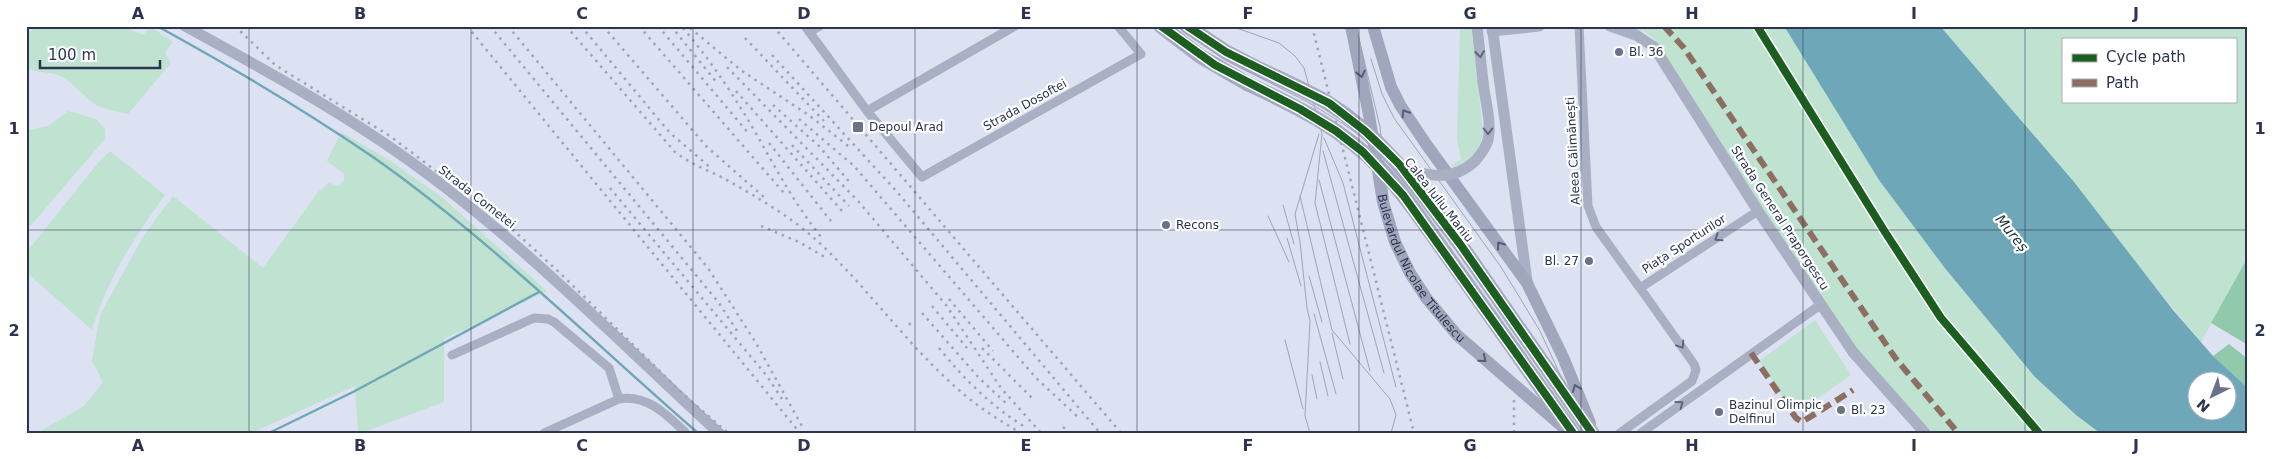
<svg xmlns="http://www.w3.org/2000/svg" width="2274" height="459" viewBox="0 0 2274 459" font-family="'DejaVu Sans',sans-serif">
<rect width="100%" height="100%" fill="#dde2f2"/>
<path fill="#bfe2d1" fill-rule="evenodd" d="M40,26h82l21,9 8,-8 22,15 -8,11 6,10 -43,51c-9,-2 -21,-4 -30,-8 -14,-8 -23,-23 -38,-30 -10,-5 -23,-2 -34,-9v-34z
M1460,26h11l12,105c-2,20 -13,28 -29,37l-3,-2 10,-7 -4,-19z
M1627,26h157l95,154 65,87 90,109 42,39 24,18h-172l-60,-66 -155,-233 -56,-92 -12,-10z
M1940,26h308v231l-47,85zM2063,39h172v62h-172z
M68,111l28,8 9,10v10l-79,92v-100l24,-6z
M341,132l45,26 57,40 104,93 -103,48v63l-83,31h-3l-3,-47 -104,47h-214l47,-27 19,-24 -11,-21 8,-46 44,-80 29,-39 90,72 55,-76 11,-9 9,3 6,-6v-6l-17,-13z
M110,151l55,44c-30,41 -59,86 -73,135l-66,-58v-19l72,-90z
M1815,320l36,55 -56,39 -36,-53z"/>
<path fill="#90c9ac" d="M2248,257v88l-37,-22z
M2229,344l19,15v29l-35,-32z"/>
<path fill="#6ea7b7" fill-rule="evenodd" d="M1784,26h156l134,156 99,128 40,46 35,32v45h-148l-24,-18 -42,-39 -90,-109 -65,-87zM2196,382h30v30h-30z"/>
<g fill="none" stroke-linecap="round" stroke-linejoin="round">
<path stroke="#6ea7b7" stroke-width="2.5" d="M157,26c73,40 147,84 216,131 114,80 219,184 325,276
M269,433l84,-41 186,-100"/>
<path stroke="#aab0c3" stroke-width="9" d="M805,26l62,85 55,66 219,-123 -23,-28
M1579,26l9,180 8,21 44,61
M809,32l11,-6
M867,111l148,-85
M452,355l82,-37 14,1 6,3 55,46 10,31c28,-5 48,16 67,34
M544,433l75,-34
M1620,433l72,-52 4,-11 -2,-6 -54,-76 118,-77
M1641,433l179,-128"/>
<path stroke="#aab0c3" stroke-width="11" d="M185,26c67,37 136,74 199,117 123,83 227,191 335,290
M1477,26l6,56
M1492,26l35,255
M1610,26l26,9 18,12 104,164 95,141 72,81
M1492,31l47,-5"/>
<g stroke="#a0a6bc" stroke-width="12">
<path id="s1" d="M1351,26l18,89 14,87 12,40 15,31 17,26 30,36 107,93"/>
<path d="M1373,26l18,61 9,18 26,39 101,139 36,74 27,66"/>
</g>
<path stroke="#a3a9c1" stroke-width="15" d="M1161,26l39,30 48,28
M1187,26l39,26 27,14
M1460,244l132,189
M1446,254l127,179"/>
<path stroke="#a0a5b5" stroke-width="1" d="M1176,26l49,34 81,41 36,22 17,12 34,32 62,81 132,185
M1231,26l48,17 16,13 9,12 18,66 -7,69 35,141
M1356,26l24,101 11,96 14,34 18,30 25,33 29,30 98,83
M1371,59l11,35 12,24 107,149 39,64 37,80
M1324,138l19,45 53,204
M1323,151l61,222
M1319,180l51,191
M1300,196l32,134 58,69 6,16 -5,18
M1283,205l11,39
M1268,216l21,46
M1287,238l14,48
M1309,276l13,46
M1314,314l22,80
M1332,333l11,46
M1285,340l18,69
M1320,362l8,34
M1312,375l5,24
M1310,433l-5,-17 5,-95 -3,-13 -7,-66 -5,-28 24,-80"/>
<path stroke="#a0a5b5" stroke-width="2.5" stroke-dasharray="2.5 5" stroke-linecap="butt" d="M235,26l40,39 115,71 121,92 51,47 120,118 46,40
M467,26l333,407
M490,26l229,277 20,31
M508,26l200,242 48,75 47,85
M566,26l109,126c15,12 33,18 50,27 30,17 63,36 89,59 49,44 87,99 136,144 21,20 45,36 71,51
M581,26l89,107 41,35
M603,26l103,120 59,52
M639,26l145,167
M658,26l92,109
M671,26l47,58
M773,26l348,407
M1312,26l102,407
M683,28c28,33 52,69 74,107 20,36 39,71 65,103
M690,28l52,43 68,45 42,33
M745,38l79,83
M772,55l126,138 202,240
M727,67l131,134 88,104 55,83 40,45
M736,91l106,120
M773,105l46,41 33,39
M799,119l55,47 182,212 43,40
M769,143l62,78
M792,145l57,61
M610,188l157,188 15,23
M761,226l38,16 29,17
M949,299l44,52
M932,306l35,42
M922,313l57,65 29,27
M909,323l4,5
M939,348c25,31 52,58 86,79
M982,348l51,51
M1514,400v33
M1063,427l7,6"/>
<path stroke="#aab0c3" stroke-width="11" d="M1401,166c26,11 53,16 75,-6 5,-6 10,-12 12,-20 4,-18 -3,-40 -5,-58"/>
<path stroke="#a3a9c1" stroke-width="15" d="M1253,66c25,12 51,23 75,37 56,34 93,90 132,141
M1248,84c48,22 95,45 132,84 25,26 45,57 66,86"/>
<path stroke="#8d6e63" stroke-width="6" stroke-dasharray="12 6" stroke-linecap="butt" d="M1664,26l20,22 212,311 62,74
M1751,353l45,65 6,4 51,-32"/>
<g stroke="#fff" stroke-width="11">
<path id="cycleway" d="M1161,26l54,39 85,44 36,22 27,21 40,43 170,238
M1187,26l39,26 103,51 36,28 21,20 14,14 60,79 132,189
M1757,26l128,206 56,86 98,115"/>
</g>
<use href="#cycleway" stroke="#1b5e20" stroke-width="8"/>
</g>
<defs><path id="oneway-chevron" d="M-2-3.5L2.5 0L-2 3.5" fill="none" stroke-width="1.6" stroke-linecap="round" stroke-linejoin="round" transform="scale(1.25)"/></defs>
<g stroke="#5e667e">
<use href="#oneway-chevron" transform="translate(1480 54) rotate(84)"/>
<use href="#oneway-chevron" transform="translate(1488 131) rotate(90)"/>
<use href="#oneway-chevron" transform="translate(1718 238) rotate(147)"/>
<use href="#oneway-chevron" transform="translate(1681 345) rotate(56)"/>
<use href="#oneway-chevron" transform="translate(1680 404) rotate(-36)"/>
</g>
<g stroke="#555c76">
<use href="#oneway-chevron" transform="translate(1361 74) rotate(79)"/>
<use href="#oneway-chevron" transform="translate(1405 113) rotate(-122)"/>
<use href="#oneway-chevron" transform="translate(1500 245) rotate(-126)"/>
<use href="#oneway-chevron" transform="translate(1483 359) rotate(40)"/>
<use href="#oneway-chevron" transform="translate(1576 388) rotate(-112)"/>
</g>
<path fill="none" stroke="#2c3450" stroke-width="1" stroke-opacity="0.55" d="M249,26v407M471,26v407M693,26v407M915,26v407M1137,26v407M1359,26v407M1581,26v407M1803,26v407M2025,26v407M26,230h2222"/>
<g fill="#6a7189" stroke="#fff" stroke-width="2">
<circle cx="1619" cy="52" r="5"/>
<rect x="852" y="121" width="12" height="12" rx="2.5"/>
<circle cx="1166" cy="225" r="5"/>
<circle cx="1589" cy="261" r="5"/>
<circle cx="1841" cy="410" r="5"/>
<circle cx="1719" cy="412" r="5"/>
</g>
<g text-anchor="middle" stroke-width="4.5" stroke-linejoin="round" paint-order="stroke">
<g font-size="12" fill="#2c3450" stroke="#fff" text-anchor="start">
<text x="1629" y="56">Bl. 36</text>
<text x="869" y="131">Depoul Arad</text>
<text x="1176" y="229">Recons</text>
<text x="1579" y="265" text-anchor="end">Bl. 27</text>
<text x="1729" y="409">Bazinul Olimpic<tspan x="1729" dy="14">Delfinul</tspan></text>
<text x="1851" y="414">Bl. 23</text>
</g>
<g font-size="12" fill="#2c3450" stroke="#fff">
<text transform="translate(1025 105) rotate(-29)" y="4">Strada Dosoftei</text>
<text transform="translate(1573 151) rotate(-93)" y="4">Aleea Călimănești</text>
<text transform="translate(477 197) rotate(38)" y="4">Strada Cometei</text>
<text transform="translate(1439 200) rotate(52)" y="4">Calea Iuliu Maniu</text>
<text transform="translate(1780 218) rotate(57)" y="4">Strada General Praporgescu</text>
<text transform="translate(1684 244) rotate(-33)" y="4">Piața Sporturilor</text>
<text dy="4" stroke="none"><textPath href="#s1" startOffset="256">Bulevardul Nicolae Titulescu</textPath></text>
</g>
<g font-size="14" font-style="italic" fill="#173136" stroke="#fff">
<text transform="translate(2012 233) rotate(51)" y="5">Mureș</text>
</g>
</g>
<rect width="2274" height="459" fill="none" stroke="#ffffff" stroke-width="55"/>
<rect x="2062" y="38" width="175" height="65" fill="#ffffff" stroke="#abaeb9"/>
<rect x="2072" y="54" width="25" height="8" fill="#1b5e20" stroke="#abaeb9"/>
<text x="2106" y="62" font-size="15" fill="#2c3450">Cycle path</text>
<rect x="2072" y="79" width="25" height="8" fill="#8d6e63" stroke="#abaeb9"/>
<text x="2106" y="88" font-size="15" fill="#2c3450">Path</text>
<g transform="translate(2212 396) rotate(222)"><circle r="24" fill="#ffffff" stroke="#abaeb9"/>
<path d="M0-4L9 19L0 12L-9 19Z" fill="#6a7189"/>
<text y="-8" font-size="14" font-weight="bold" text-anchor="middle" fill="#2c3450">N</text>
</g>
<path d="M40 60v8h120v-8" fill="none" stroke="#2c3450" stroke-width="2.5"/>
<text x="48" y="60" font-size="15" fill="#2c3450" stroke="#ffffff" stroke-width="4" paint-order="stroke">100 m</text>
<rect x="28" y="28" width="2218" height="404" fill="none" stroke="#2c3450" stroke-width="2"/>
<g font-size="16" text-anchor="middle" font-weight="bold" fill="#2c3450">
<text x="138" y="19">A</text>
<text x="360" y="19">B</text>
<text x="582" y="19">C</text>
<text x="804" y="19">D</text>
<text x="1026" y="19">E</text>
<text x="1248" y="19">F</text>
<text x="1470" y="19">G</text>
<text x="1692" y="19">H</text>
<text x="1914" y="19">I</text>
<text x="2136" y="19">J</text>
<text x="14" y="134">1</text>
<text x="2260" y="134">1</text>
<text x="14" y="336">2</text>
<text x="2260" y="336">2</text>
<text x="138" y="451">A</text>
<text x="360" y="451">B</text>
<text x="582" y="451">C</text>
<text x="804" y="451">D</text>
<text x="1026" y="451">E</text>
<text x="1248" y="451">F</text>
<text x="1470" y="451">G</text>
<text x="1692" y="451">H</text>
<text x="1914" y="451">I</text>
<text x="2136" y="451">J</text>
</g>
</svg>
